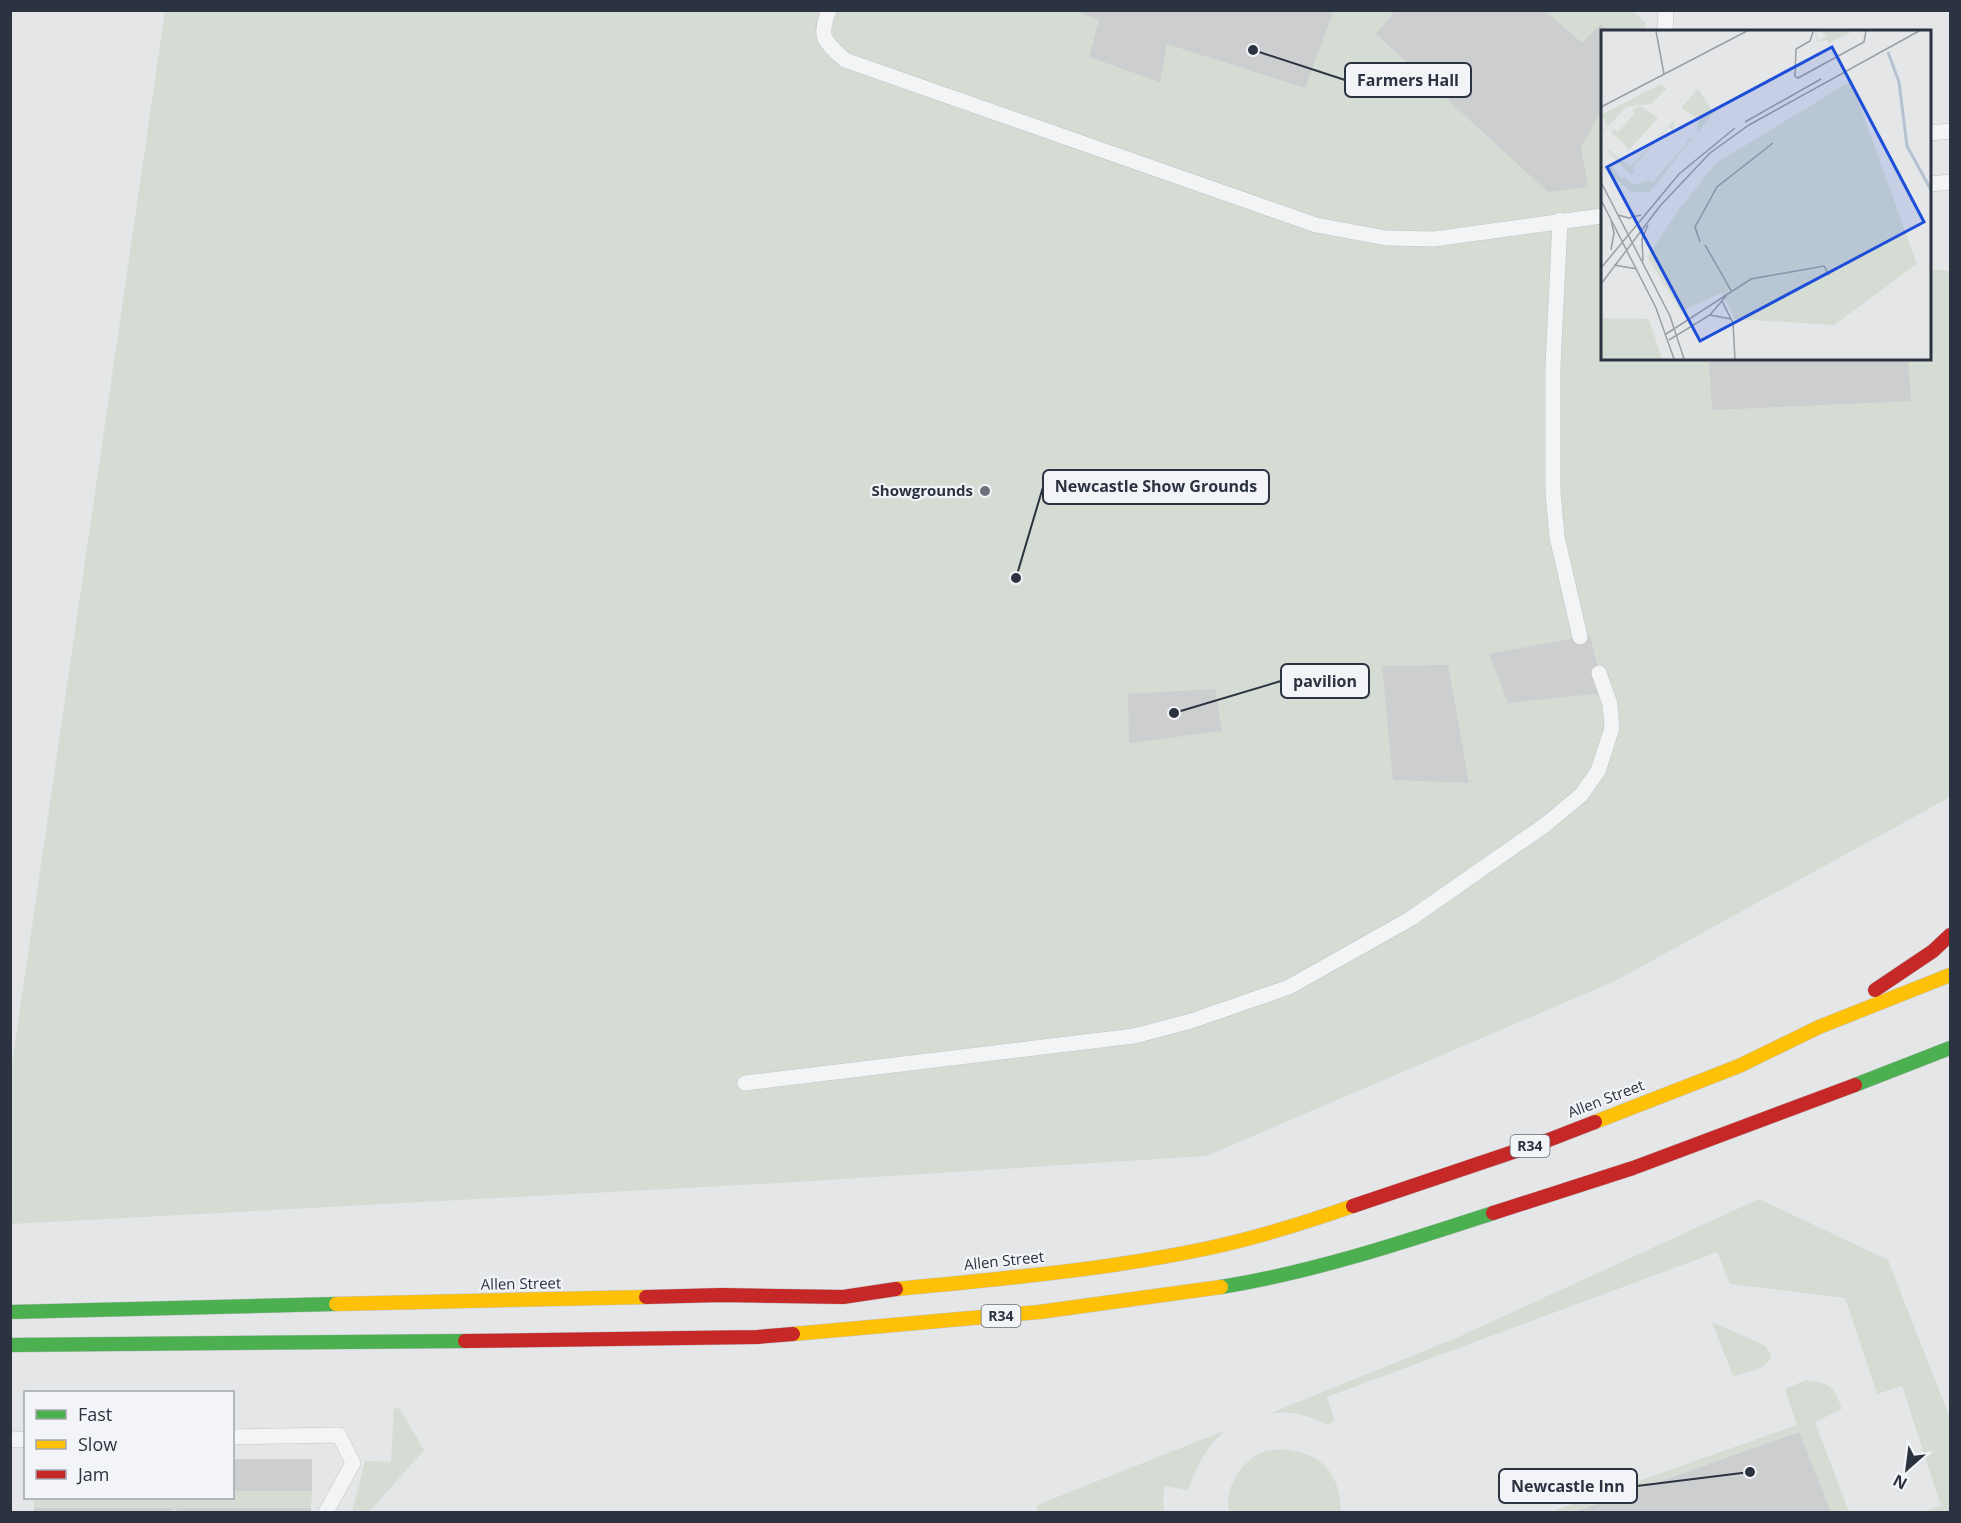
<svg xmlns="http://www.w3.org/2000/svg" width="1961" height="1523" viewBox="0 0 1961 1523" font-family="'Open Sans',sans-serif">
<rect width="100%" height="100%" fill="#e4e6e8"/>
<path fill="#d5dcd4" d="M165,11h1467l13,11v9l-43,1v326h328v-89l20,2v526l-335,184 -409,175 -427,27 -768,41v-153z
M1759,1199l129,61 62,158v94h-28l19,-6 -39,-120 -25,8 -32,-96 -115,-14 -13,-32 -390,145 8,24 -8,4c-19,-11 -35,-14 -56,-12l185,-75z
M1712,1322l54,24 5,10c-5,15 -25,16 -38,20z
M1806,1380c24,3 28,6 36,29l-27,13 34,90h-18l-32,-80 -227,80h-22l247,-87 -12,-36z
M394,1408l6,1 24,41 -55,62h-17l13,-51 26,1z
M1226,1430c-20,17 -29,35 -38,60l-23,-4 -2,14 1,12h-127v-7z
M1286,1449c39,7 53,24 55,63h-112c-5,-25 13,-53 37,-61 6,-1 13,-1 20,-2z
M233,1491h79l-1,17h-134v4h-6l-1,-4h-136v-10h198z"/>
<path fill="#ccced0" d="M1073,10h261l-29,78 -138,-44 -7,38 -71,-25 10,-37z
M1396,10h148l38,33 19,-19 9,8h-8v78l-21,37 7,40 -40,5 -172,-158z
M1709,358h199l3,43 -199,9z
M1590,635l14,58 -96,10 -19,-49z
M1448,665l21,118 -76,-3 -11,-114z
M1215,689l7,42 -93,12 -1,-49z
M1799,1432l32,80h-258z
M232,1459h80v32h-80z
M34,1508h137v4h-137z
M177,1508h134v4h-134z"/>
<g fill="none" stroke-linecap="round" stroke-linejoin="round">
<g stroke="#c2c4c6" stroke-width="16">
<path id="lane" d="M829,10c-11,28 -5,31 16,50l471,165 70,13 48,1 168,-23
M1665,32l1,-22
M1930,133l20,-2
M1930,184l20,-2
M1560,220l-7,147v125l4,45 23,100
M745,1083l389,-47 57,-15 98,-34 121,-68 135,-94 36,-30 17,-24 14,-43 -2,-24 -11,-31
M232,1437l107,-2 14,28 -27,49
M10,1440l16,-1"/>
</g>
<g stroke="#c0c3c6" stroke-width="15">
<path id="fast" d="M1855,1085l95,-37
M1221,1287c93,-15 183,-45 272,-74
M10,1312l326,-8
M10,1345l455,-4"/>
</g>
<g stroke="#c0c3c6" stroke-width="15">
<path id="slow" d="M1595,1122l144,-56 80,-39 131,-52
M896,1289c104,-10 210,-19 313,-41 47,-10 98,-26 144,-42
M336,1304l310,-7
M793,1334l246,-22 182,-25"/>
</g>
<g stroke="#c0c3c6" stroke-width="15">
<path id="jam" d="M1875,990l58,-39 17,-16
M1353,1206l193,-65 49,-19
M1493,1213l140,-45 222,-83
M646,1297l76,-2 121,2 53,-8
M465,1341l292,-4 36,-3"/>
</g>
<use href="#lane" stroke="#f3f4f5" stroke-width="15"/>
<use href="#fast" stroke="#4caf50" stroke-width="14"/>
<use href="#slow" stroke="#ffc107" stroke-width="14"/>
<use href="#jam" stroke="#c62828" stroke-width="14"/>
</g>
<circle fill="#6c727b" stroke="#f2f4f7" stroke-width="2" cx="985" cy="491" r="6"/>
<g text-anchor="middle" stroke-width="4.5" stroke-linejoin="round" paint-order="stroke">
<g fill="#f2f4f7" stroke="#676d78" stroke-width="1.5">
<rect x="1510.5" y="1135" width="39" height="22" rx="4.5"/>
<rect x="981.5" y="1305" width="39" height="22" rx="4.5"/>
</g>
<g font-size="14" font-weight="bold" fill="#2b3341">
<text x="1530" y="1151">R34</text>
<text x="1001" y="1321">R34</text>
</g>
<g font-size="15" font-weight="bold" fill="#2b3341" stroke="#f2f4f7" text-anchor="end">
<text x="973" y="496">Showgrounds</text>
</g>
<g font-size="15" fill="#2b3341" stroke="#f2f4f7">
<text transform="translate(1606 1099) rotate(-21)" y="5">Allen Street</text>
<text transform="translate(1004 1261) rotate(-6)" y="5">Allen Street</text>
<text transform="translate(521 1284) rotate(-1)" y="5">Allen Street</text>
</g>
</g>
<g transform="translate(1601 30)">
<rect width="330" height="330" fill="#e4e6e8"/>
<path d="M220,1h28l1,2 -21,10 4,11 -6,-14 -9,2 -3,-6 1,-3 2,8 9,-5zM250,51l66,183 -83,61 -99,-6 -13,-26 -41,18 -34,-54 33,-49 36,-45zM58,55l8,3 -16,16 -25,3 -25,27 6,-9 -6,-10zM97,59l16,24 -17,20 2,-14 -18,-11zM39,76l18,12 -31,34 1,-4 -17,-16 3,-3 4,3 17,-19 -3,-3zM73,90l-1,10 -4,-3 -37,41 3,3 -4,4 -30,-31 30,23zM92,107l-43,55h-19l-29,-25 9,-2 11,14 2,-2 10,8 14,-5 4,3 35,-40 -1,-3zM0,288l48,1 13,40h-61z" fill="#d5dcd4"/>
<path fill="none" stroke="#b4c2d2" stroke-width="3" d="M287,22l11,30 8,64 24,44"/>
<path fill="none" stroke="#9a9ea5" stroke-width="1.5" d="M55,1l8,43M212,2l-3,9 -14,8 -1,27 3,2 66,-36 2,-11M0,77l146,-76M144,92l76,-43M0,152l69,134 14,43M0,170l55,108 18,51M17,185l11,3 12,-3M99,212l-5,-15 22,-40 56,-44M104,215l27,47M10,220l3,-17 -3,-13M42,231l-1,-22 6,-14M13,235l23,4M0,238l78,-94 56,-46M0,254l59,-78 50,-53 39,-28 170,-94M121,271l11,22 2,36M109,285l21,4M65,304l85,-55 73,-13 5,9M68,310l41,-25 16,-19"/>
<path fill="#1d4ed8" fill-opacity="0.15" stroke="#1d4ed8" stroke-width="3" d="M231,17l92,175 -224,119 -93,-174z"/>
<rect width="330" height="330" fill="none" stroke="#2b3341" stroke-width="3"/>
</g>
<path fill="none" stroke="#2b3341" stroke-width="2" d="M1253 50L1345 80M1016 578L1043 487M1174 713L1281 681M1750 1472L1637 1486"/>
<g fill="#2b3341" stroke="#f2f4f7" stroke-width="2">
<circle cx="1253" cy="50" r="6"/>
<circle cx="1016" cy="578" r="6"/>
<circle cx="1174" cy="713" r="6"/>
<circle cx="1750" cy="1472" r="6"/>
</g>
<g fill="#f2f4f7" stroke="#2b3341" stroke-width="2">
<rect x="1345" y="63" width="126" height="34" rx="6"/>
<rect x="1043" y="470" width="226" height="34" rx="6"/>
<rect x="1281" y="664" width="88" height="34" rx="6"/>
<rect x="1499" y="1469" width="138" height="34" rx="6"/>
</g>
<g font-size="16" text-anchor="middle" font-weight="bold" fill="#2b3341">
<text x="1408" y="86">Farmers Hall</text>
<text x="1156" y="492">Newcastle Show Grounds</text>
<text x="1325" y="687">pavilion</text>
<text x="1568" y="1492">Newcastle Inn</text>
</g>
<rect width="1961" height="1523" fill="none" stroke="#2b3341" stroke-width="24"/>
<rect x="24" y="1391" width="210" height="108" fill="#f2f4f7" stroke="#a2a7ae" stroke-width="1.5"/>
<rect x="36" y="1410" width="30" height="9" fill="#4caf50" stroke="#a2a7ae" stroke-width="1.5"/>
<text x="78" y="1421" font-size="18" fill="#2b3341">Fast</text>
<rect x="36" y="1440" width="30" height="9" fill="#ffc107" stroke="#a2a7ae" stroke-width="1.5"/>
<text x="78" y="1451" font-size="18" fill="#2b3341">Slow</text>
<rect x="36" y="1470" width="30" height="9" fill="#c62828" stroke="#a2a7ae" stroke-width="1.5"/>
<text x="78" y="1481" font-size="18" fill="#2b3341">Jam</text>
<g transform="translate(1907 1469) rotate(208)" stroke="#f2f4f7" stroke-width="4.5" paint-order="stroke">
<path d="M0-4.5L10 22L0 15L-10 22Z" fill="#2b3341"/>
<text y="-9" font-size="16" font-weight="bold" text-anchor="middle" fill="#2b3341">N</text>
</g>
</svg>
